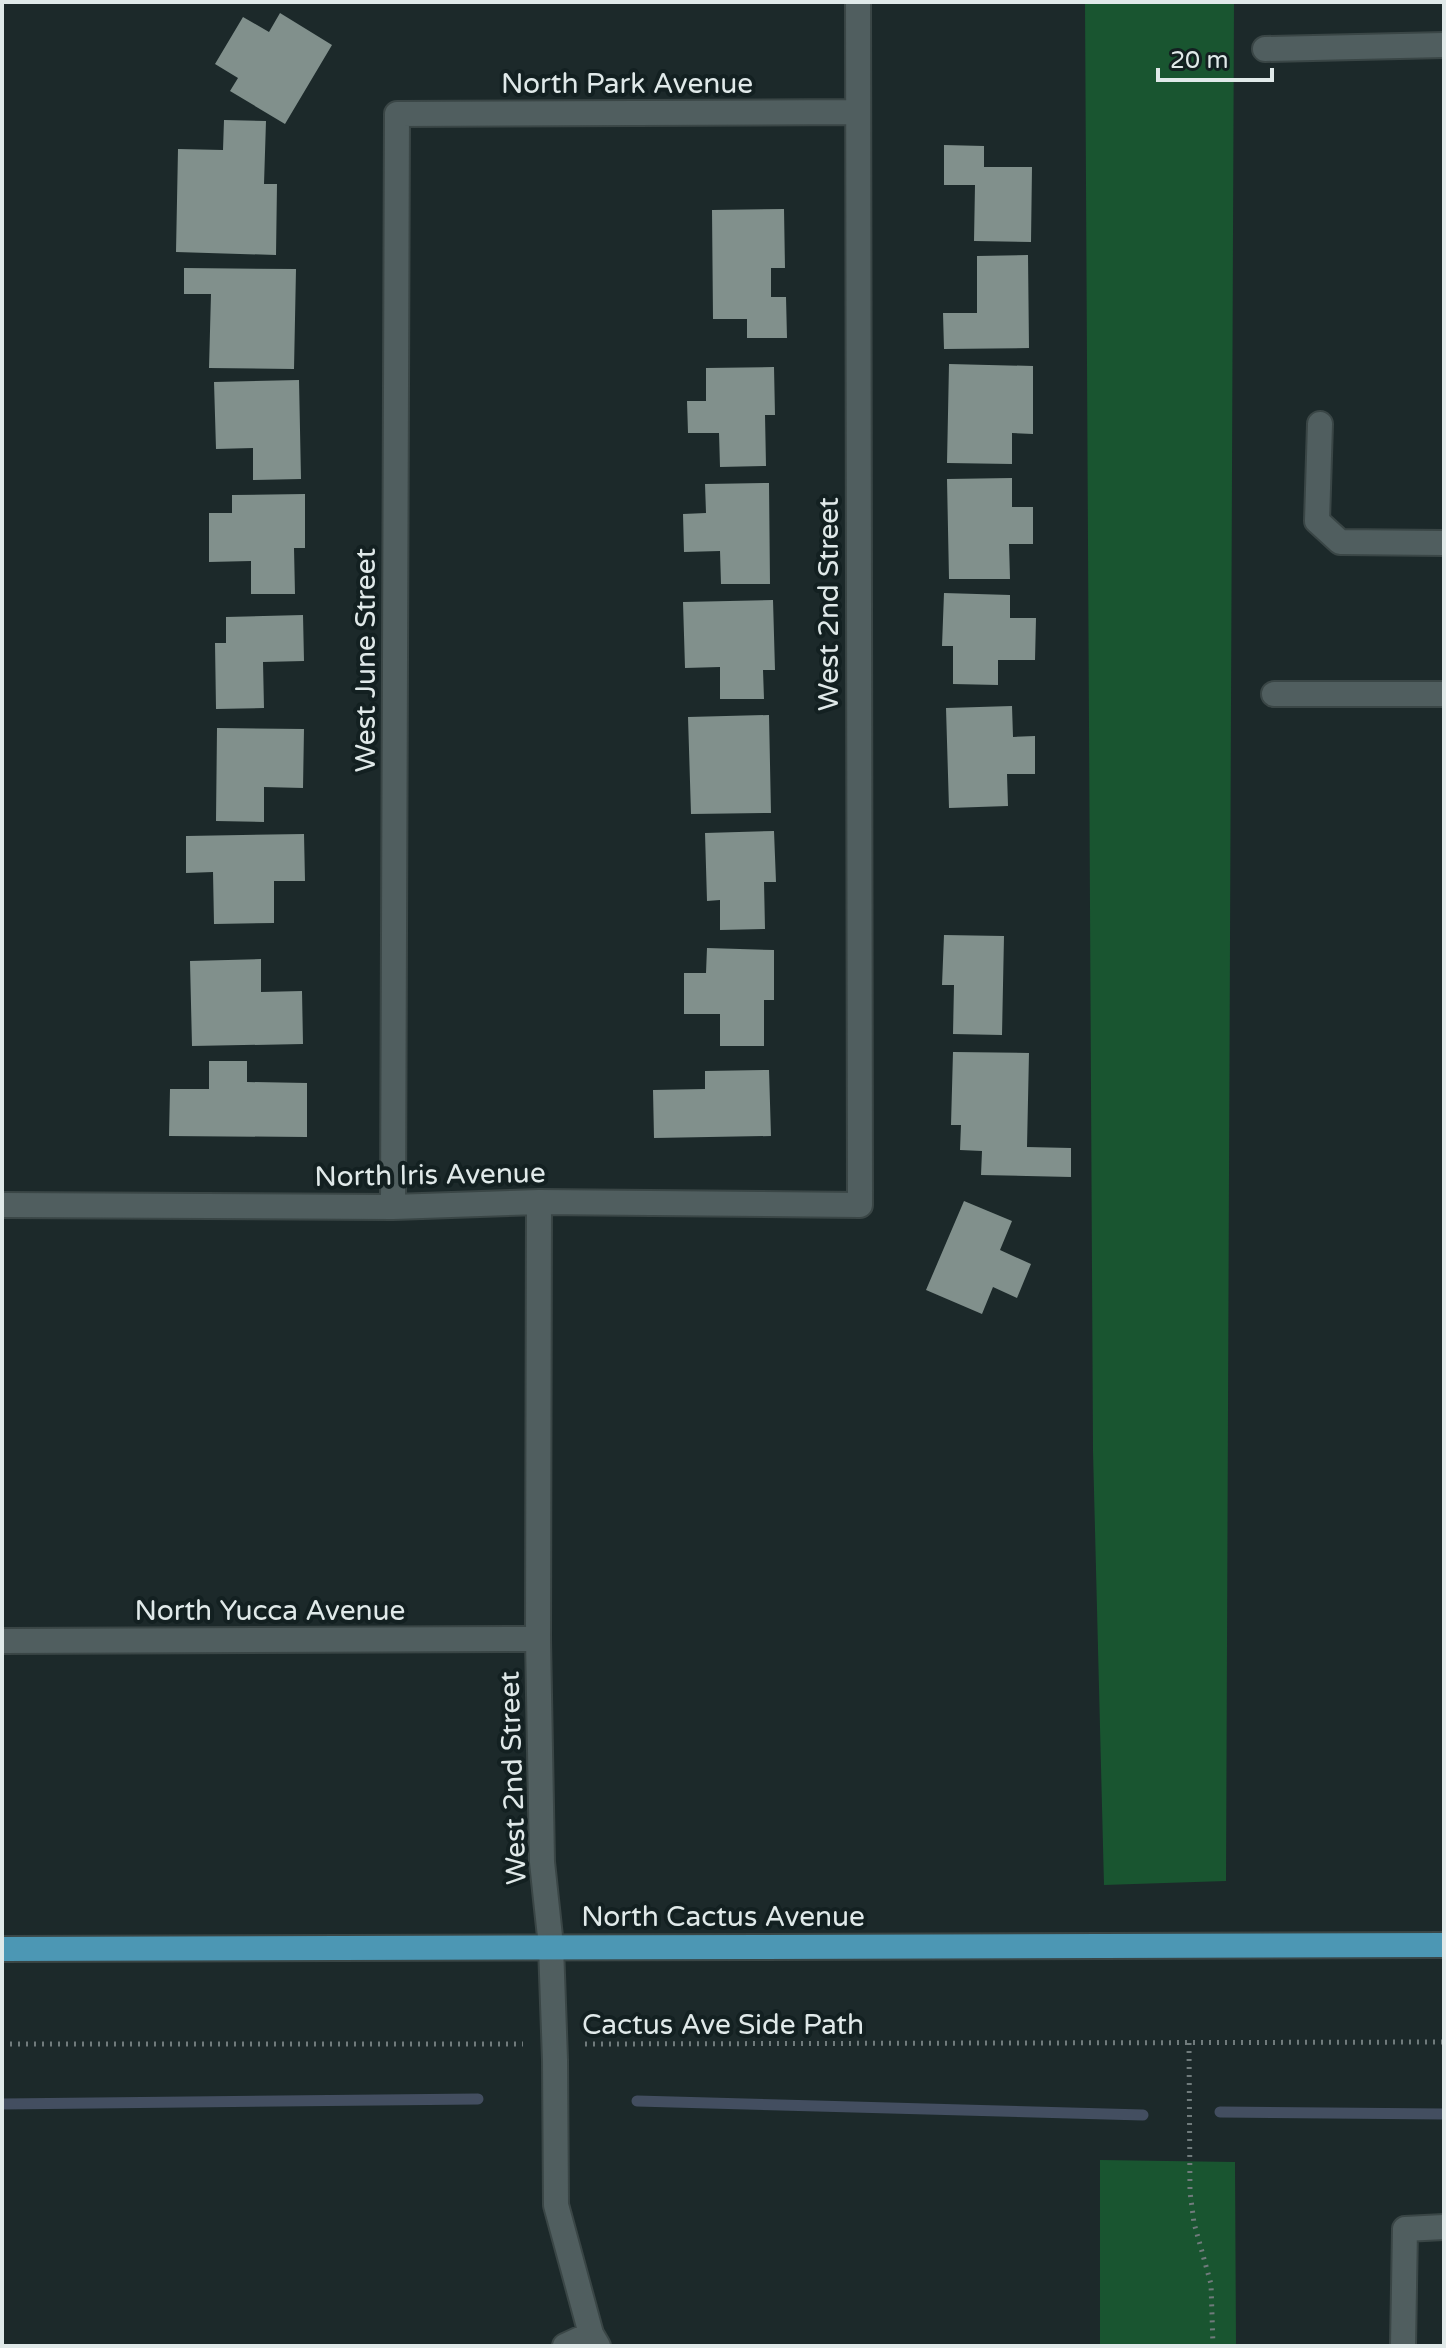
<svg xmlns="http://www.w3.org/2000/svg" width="1446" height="2348" viewBox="0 0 1446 2348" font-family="'Varela Round',sans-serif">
<rect width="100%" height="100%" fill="#1c292a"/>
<path fill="#195530" d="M1085,2h149l-8,1879 -122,4 -11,-434z
M1100,2160l135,2 1,184h-136z"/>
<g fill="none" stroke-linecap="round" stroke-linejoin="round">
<path stroke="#434e60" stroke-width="11" d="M637,2101l506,14
M2,2104l476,-5
M1220,2112l224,2"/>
</g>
<path fill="#81908c" d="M280,13l52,32 -47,79 -55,-33 8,-13 -23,-14 28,-47 26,15z
M224,120l42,1 -2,63h13l-1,71 -100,-3 2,-103 45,1z
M944,145l40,1v21h48l-1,75 -57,-1 1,-56h-31z
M784,209l1,59h-14v29h15l1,41h-40v-19h-34l-1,-109z
M1028,255l1,93 -85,1 -1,-36h34v-57z
M184,268l112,1 -2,100 -85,-1 2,-74h-27z
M949,364l84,2v68l-21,-1v31l-65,-1z
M774,367l1,48h-10l1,51 -46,1 -1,-34h-31l-1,-32h19v-33z
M299,380l2,99 -48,1v-32l-37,1 -2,-67z
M1012,478v29h21v37h-24l1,35h-61l-2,-100z
M769,483l1,101h-49l-1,-33 -36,1 -1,-38 23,-1 -1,-29z
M305,494v54h-11l1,46h-44v-33l-42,1v-49h23v-18z
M944,593l66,2v23h26l-1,42h-37v25l-45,-1v-38h-11z
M773,600l2,70h-12l1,29h-44v-32l-35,1 -2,-66z
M303,615l1,46 -41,1 1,46 -48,1 -1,-66h11v-26z
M1012,706l1,31 22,-1v38h-28l1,32 -59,2 -3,-100z
M769,715l2,98 -80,1 -3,-97z
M217,728l87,1 -1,59 -39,-1v35l-48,-1z
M774,831l2,51h-12l1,47 -45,1v-30l-13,1 -2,-68z
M304,834l1,47h-31v42l-60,1 -1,-52 -27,1v-37z
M944,935l60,1 -2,99 -49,-1 1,-49h-12z
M707,948l67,2v50h-10v46h-44v-32h-36v-41h22z
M261,959v33l41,-1 1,53 -111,2 -2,-85z
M953,1052l76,1 -2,94 44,1v29l-90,-2 1,-24 -22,-1 1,-25h-10z
M209,1061h38v21l60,1v54l-138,-1 1,-47h39z
M769,1070l2,66 -117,2 -1,-48 52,-1v-18z
M964,1201l48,20 -12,29 31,14 -14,34 -24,-11 -11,27 -56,-24z"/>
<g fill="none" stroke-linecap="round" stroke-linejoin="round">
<g stroke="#3a4646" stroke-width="28">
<path id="minor" d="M1265,49l179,-4
M1320,424l-3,97 23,21 104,1
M1274,694h170
M539,1202l-1,437 4,223 9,84 4,114 1,145 35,129 7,12
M2,1205l391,2 146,-5 321,3 -2,-1203
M393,1207l4,-1093 460,-2
M2,1641l536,-2
M565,2346l26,-12
M1403,2346l2,-117 39,-2"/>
</g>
<g stroke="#3a4646" stroke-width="28">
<path id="major" d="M2,1949l1442,-4"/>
</g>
<path stroke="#707b7c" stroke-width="5" stroke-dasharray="2 6" stroke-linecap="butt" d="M1189,2043l1,149 4,31 17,61 2,62
M2,2044h521
M585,2044l859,-2"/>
<use href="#minor" stroke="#505e5f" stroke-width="24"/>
<use href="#major" stroke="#4c97b4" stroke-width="24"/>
</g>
<g text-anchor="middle" stroke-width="8" stroke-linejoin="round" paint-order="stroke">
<g font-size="28" fill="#e0e9e9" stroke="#132021">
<text x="627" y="93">North Park Avenue</text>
<text transform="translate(828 604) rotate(-90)" y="10">West 2nd Street</text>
<text transform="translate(365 660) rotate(-90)" y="10">West June Street</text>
<text transform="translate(430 1174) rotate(-1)" y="10">North Iris Avenue</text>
<text x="270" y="1620">North Yucca Avenue</text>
<text transform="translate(512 1778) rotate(-92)" y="10">West 2nd Street</text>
<text x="723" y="1926">North Cactus Avenue</text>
<text x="723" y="2034">Cactus Ave Side Path</text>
</g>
</g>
<rect width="1446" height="2348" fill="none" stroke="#e0e9e9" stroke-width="8"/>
<path d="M1158 68v12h114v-12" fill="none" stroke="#e0e9e9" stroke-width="4"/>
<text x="1170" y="68" font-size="24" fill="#e0e9e9" stroke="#132021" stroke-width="6" paint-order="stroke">20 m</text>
</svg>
